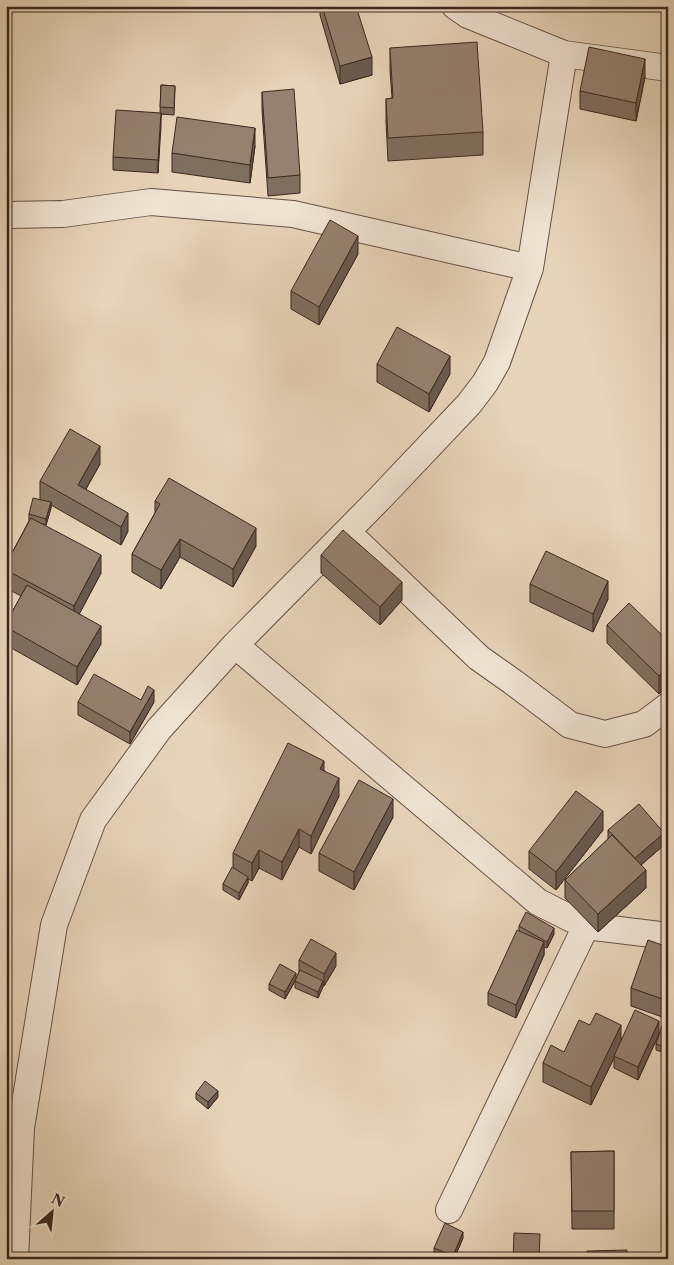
<svg xmlns="http://www.w3.org/2000/svg" width="674" height="1265" viewBox="0 0 674 1265" font-family="'Libre Caslon Text',serif">
<rect width="100%" height="100%" fill="#e7d4b9"/>
<filter id="stains"><feTurbulence type="fractalNoise" baseFrequency=".004" numOctaves="4"/><feColorMatrix values="0 0 0 0 .2 0 0 0 0 .09 0 0 0 0 .02 0 0 0 .5 -.17"/></filter>
<radialGradient id="worn" r=".72"><stop offset=".6" stop-color="#630" stop-opacity="0"/><stop offset="1" stop-color="#630" stop-opacity=".3"/></radialGradient>
<g fill="none" stroke-linecap="round" stroke-linejoin="round">
<g stroke="#665345" stroke-width="28">
<path id="street" d="M455,6l13,9 96,39 104,14
M6,215l57,-1 88,-12 142,12 237,54
M347,532l132,126 34,24 57,43 35,9 39,-10 24,-18
M235,645l303,257 48,24 82,10
M449,1210l137,-284
M15,1259l6,-131 33,-203 39,-105 66,-91 76,-84 145,-147 89,-94 16,-21 12,-21 33,-94 34,-214"/>
</g>
<use href="#street" stroke="#efe3d2" stroke-width="26"/>
</g>
<path fill="#7f6f5f" stroke="#3b281e" d="M320,6h36l16,69 -32,9 -20,-69z
M481,6h11l-2,4z
M390,48l93,84v23l-95,6 -2,-39v-23l6,-1 -2,-27z
M645,77l-9,44 -56,-12v-18z
M161,85l14,1 -1,29 -13,-1 -3,59 -45,-3v-13l47,-44z
M262,92l38,83v18l-32,3 -6,-86z
M255,146l-5,37 -78,-11v-19z
M358,254l-39,71 -28,-16v-18z
M377,364l73,10 -21,38 -52,-30z
M100,464l-14,25 42,42 -7,14 -70,-40v3l-5,17 -3,-1 58,49 -22,41 22,30 -24,41 -71,-40v-22l15,-27 -15,-8v-24l23,-43v-7l11,-15v-18z
M155,501l101,45 -23,41 -53,-30 -19,32 -29,-17v-18l23,-41z
M321,555l81,45 -22,25 -59,-52z
M530,584l78,15 -15,33 -63,-30z
M607,625l61,16v44l-9,9 -52,-51z
M141,700l13,2 -24,42 -52,-29v-13z
M324,770l15,26 -28,58 -12,-7 -17,33 -23,-12 -7,13 -4,-2v4l-9,17 -16,-10v-6l10,-16v-15z
M393,817l-39,73 -35,-19v-18z
M603,830l-47,60 -27,-21v-18z
M608,830l56,15 -23,20 5,23 -48,44 -33,-34v-18l43,-41z
M519,926l35,8 -7,14 -3,-1v8l-28,63 -28,-13v-12l31,-62z
M668,947v72l-37,-13v-18z
M299,960l37,6 -12,20h-1l-5,12 -23,-10v-7l1,-2 -11,20 -16,-9v-6l27,-5 3,-7z
M590,1025l31,14 38,-5 -21,46 -24,-12v-10l-23,47 -48,-23v-19l21,-11z
M668,1027v27l-12,-4v-6z
M196,1093l22,4 -10,12 -12,-10z
M614,1151v78h-42l-1,-77z
M463,1238l-9,21h-10l-10,-5v-6z"/>
<path fill="#685a4e" stroke="#3b281e" d="M372,57v18l-32,9v-18z
M645,59v18l-9,44v-18z
M161,113v13l-3,47v-13z
M255,128v18l-5,37v-18z
M358,236v18l-39,71v-18z
M450,356v18l-21,38v-18z
M100,446v18l-22,39v-18z
M8,460v12l-2,7v-12z
M51,502v6l-5,17v-6z
M128,513v18l-7,14v-18z
M256,528v18l-23,41v-18z
M180,539v18l-19,32v-19z
M101,555v18l-27,51v-18z
M608,581v18l-15,33v-18z
M402,582v18l-22,25v-18z
M101,626v18l-24,41v-18z
M668,667v18l-9,9v-18z
M154,690v12l-24,42v-12z
M324,761v18l-4,-10z
M339,778v18l-28,58v-18z
M393,799v18l-39,73v-18z
M603,811v19l-47,60v-18z
M299,829v18l-17,33v-18z
M664,833v12l-31,27v-13z
M259,850v18l-7,13v-18z
M646,870v18l-48,44v-18z
M248,877v6l-9,17v-7z
M554,928v6l-7,14v-6z
M544,942v13l-28,63v-13z
M336,953v13l-12,20v-12z
M296,973v6l-11,20v-7z
M323,981v6l-5,11v-6z
M659,1021v13l-21,46v-13z
M621,1025v18l-7,13v2l-23,47v-18z
M218,1091v6l-10,12v-7z
M463,1232v6l-9,21h-1v-3z"/>
<path fill="#94816f" stroke="#3b281e" d="M322,6h34l16,51 -32,9z
M477,42l6,90 -95,6 -2,-39 7,-1 -3,-50z
M589,47l56,12 -9,44 -56,-12z
M161,85l14,1 -1,22 -14,-1z
M294,89l6,86 -32,3 -6,-86z
M116,110l45,3 -3,47 -45,-3z
M177,117l78,11 -5,37 -78,-12z
M330,220l28,16 -39,71 -28,-16z
M397,327l53,29 -21,38 -52,-30z
M70,429l30,17 -22,39 50,28 -7,14 -81,-46z
M169,478l87,50 -23,41 -53,-30 -19,31 -29,-16 28,-50 -5,-3z
M33,498l18,4 -5,17 -17,-5z
M31,518l70,37 -27,51 -68,-36v-6z
M343,530l59,52 -22,25 -59,-52z
M546,551l62,30 -15,33 -63,-30z
M27,585l74,41 -24,41 -71,-40v-4z
M629,603l39,38v26l-9,9 -52,-51z
M94,674l47,26 7,-14 6,4 -24,42 -52,-30z
M288,743l36,18 -4,8 19,9 -28,58 -12,-7 -17,33 -23,-12 -7,13 -19,-10z
M359,780l34,19 -39,73 -35,-19z
M576,791l27,20 -47,61 -27,-21z
M639,804l25,29 -29,25 -27,-28z
M612,835l34,35 -48,44 -33,-34z
M232,867l16,10 -9,16 -16,-9z
M526,912l28,16 -7,14 -28,-16z
M517,930l27,12 -28,63 -28,-12z
M311,939l25,14 -12,21 -25,-14z
M648,940l20,7v54l-37,-13z
M280,964l16,9 -11,19 -16,-8z
M300,970l23,11 -5,11 -23,-11z
M635,1010l24,11 -21,46 -24,-11z
M596,1013l25,12 -30,62 -48,-24 8,-18 13,7 15,-32 11,5z
M662,1025l6,2v21l-12,-4z
M205,1081l13,10 -10,11 -12,-9z
M614,1151v60h-42l-1,-59z
M445,1223l18,9 -10,24 -19,-8z
M514,1233l26,1 -1,25h-26z
M627,1250v9h-40v-8z"/>
<rect width="674" height="1265" fill="none" stroke="#e7d4b9" stroke-width="25"/>
<rect x="8" y="8" width="659" height="1250" fill="none" stroke="#3b281e" stroke-width="2.5"/>
<rect x="12" y="12" width="649" height="1240" fill="none" stroke="#3b281e"/>
<g transform="translate(52 1212) rotate(27)" stroke="#efe3d2" stroke-width="4" paint-order="stroke">
<path d="M0-4L9 19L0 12L-9 19Z" fill="#3b281e"/>
<text y="-8" font-size="14" font-weight="bold" text-anchor="middle" fill="#3b281e">N</text>
</g>
<rect width="100%" height="100%" filter="url(#stains)"/>
<rect width="100%" height="100%" fill="url(#worn)"/>
</svg>
